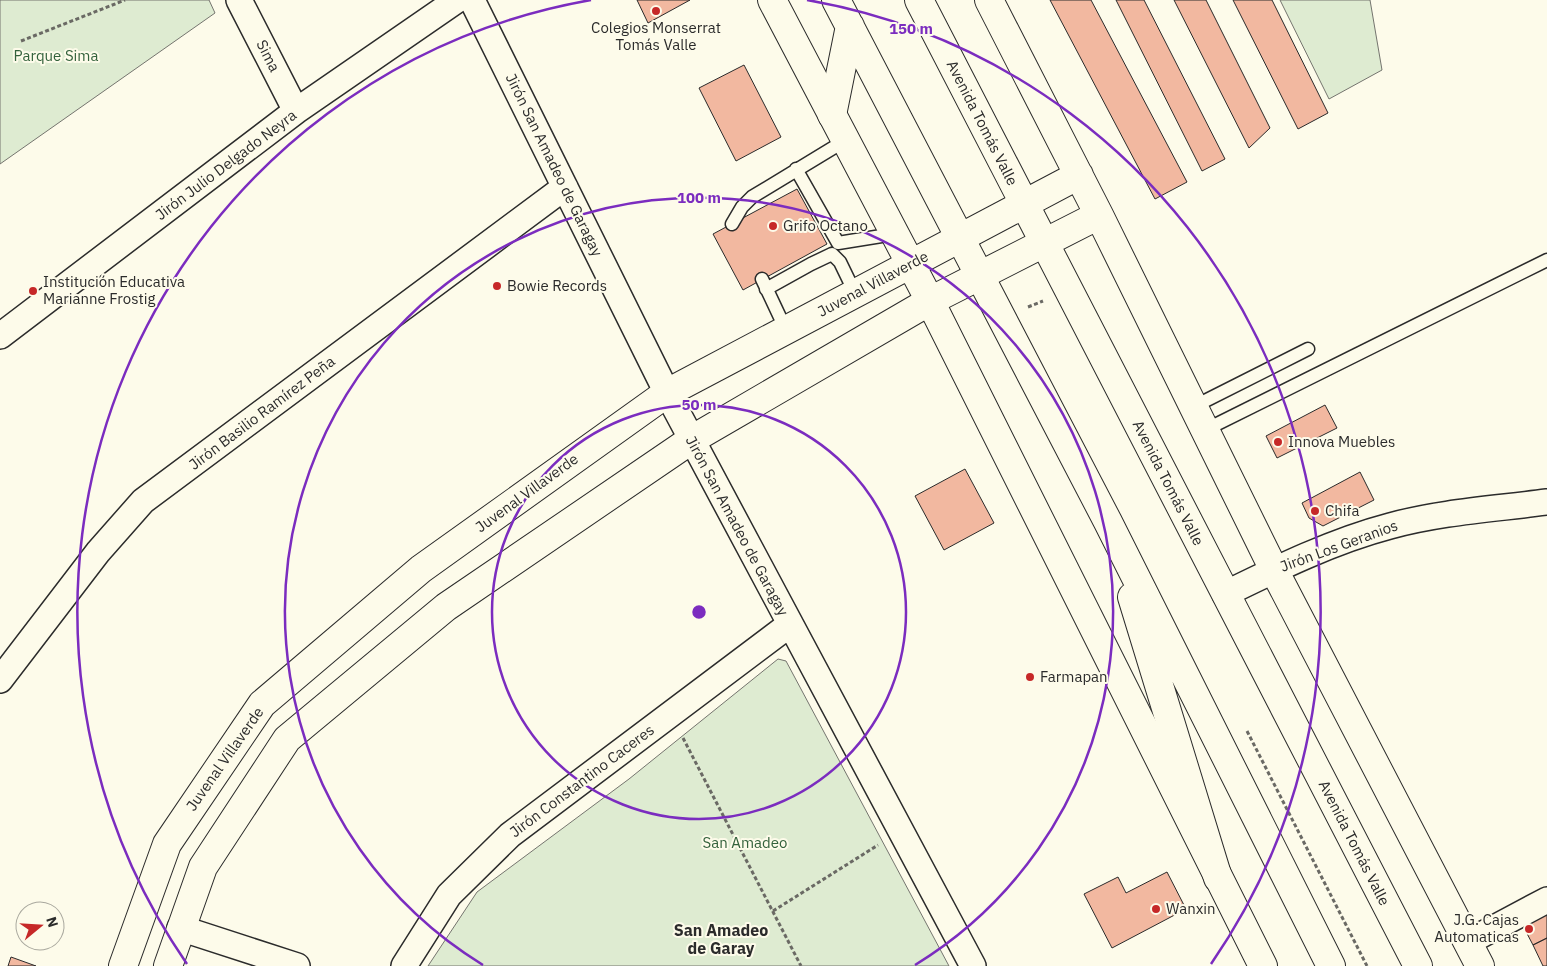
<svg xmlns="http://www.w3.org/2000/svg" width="1547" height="966" viewBox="0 0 1547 966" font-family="'IBM Plex Sans',sans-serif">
<rect width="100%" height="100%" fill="#fdfbea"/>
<path fill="#deebd1" stroke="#74746e" d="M0,0h209l6,13 -215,151z
M1280,0h90l12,70 -53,29z
M778,659l8,2 163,305h-521l49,-74 152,-113z"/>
<path fill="#f2b8a0" stroke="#2b2b2b" d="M637,0h53l-42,23z
M1050,0h41l96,182 -32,17z
M1116,0h28l81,159 -23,12z
M1174,0h32l64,128 -21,20z
M1233,0h39l56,113 -30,16z
M744,65l37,72 -45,24 -37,-73z
M797,189l30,55 -84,46 -30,-56z
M1325,405l12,23 -60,30 -11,-22z
M965,469l29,54 -50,27 -29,-54z
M1360,472l14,28 -51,26 -14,-8 -7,-15z
M1167,872l19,37 -74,39 -28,-54 34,-17 8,16z
M1547,912v26l-14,7 -11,-21z
M1547,938v28h-4l-10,-21z
M11,957l25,9h-28z"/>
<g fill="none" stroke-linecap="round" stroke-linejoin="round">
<g stroke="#2b2b2b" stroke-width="15">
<path id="lane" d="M796,169l42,74 56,-9
M732,224l10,-17 10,-10 94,-57
M762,279l24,51
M766,289l45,-25 21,-10 8,8 15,31
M1193,407l115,-58
M1205,430l342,-170"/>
</g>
<g stroke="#2b2b2b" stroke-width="28">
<path id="street" d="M239,0l57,111
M472,0l195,393 306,573
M0,336l296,-225 161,-111
M1225,594c53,-26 108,-53 165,-68 51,-14 104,-17 157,-24
M0,680l98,-128 45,-51 422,-314
M180,928l117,38
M1468,942l79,-42
M404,966l45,-71 61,-60 279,-210"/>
</g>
<g stroke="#2b2b2b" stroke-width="30">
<path id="secondary" d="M772,0l158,301 333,665
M989,0l110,215 175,355 206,396
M123,966l44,-122 95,-140 159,-135 246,-176 412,-218
M168,966l35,-99 84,-128 159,-132 245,-167 239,-139 169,-86"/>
</g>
<g stroke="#2b2b2b" stroke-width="30">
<path id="primary" d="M836,0l272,522 223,444
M919,0l499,966
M832,115l18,-89
M1132,597l86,281"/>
</g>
<path stroke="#6a6964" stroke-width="3" stroke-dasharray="4 2.5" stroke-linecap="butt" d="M21,41l104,-41
M1028,307l15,-6
M1247,731l120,235
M683,738l118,228
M773,911l105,-66"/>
<use href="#lane" stroke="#fdfbea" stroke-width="12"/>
<use href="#street" stroke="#fdfbea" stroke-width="25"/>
<use href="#secondary" stroke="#fdfbea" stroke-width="28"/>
<use href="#primary" stroke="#fdfbea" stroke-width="28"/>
</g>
<g fill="none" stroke="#7b2cbf" stroke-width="2.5">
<circle cx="699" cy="612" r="207"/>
<path d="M483 965A414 414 0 1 1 915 965"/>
<path d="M187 964A621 621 0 0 1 591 0M807 0A621 621 0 0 1 1211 964"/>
</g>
<g fill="#c62828" stroke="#fdfbea" stroke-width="2">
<circle cx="656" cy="11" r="5"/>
<circle cx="773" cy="226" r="5"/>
<circle cx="497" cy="286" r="5"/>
<circle cx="33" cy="291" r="5"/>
<circle cx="1278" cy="442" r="5"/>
<circle cx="1315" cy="511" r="5"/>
<circle cx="1030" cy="677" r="5"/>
<circle cx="1156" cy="909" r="5"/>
<circle cx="1529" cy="929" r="5"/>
</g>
<g text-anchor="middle" stroke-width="4" stroke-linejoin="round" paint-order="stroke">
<g font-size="15" fill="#2b2b2b" stroke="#fdfbea" text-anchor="start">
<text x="656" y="33" text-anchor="middle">Colegios Monserrat<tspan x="656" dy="17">Tomás Valle</tspan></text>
<text x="783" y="231">Grifo Octano</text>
<text x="43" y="287">Institución Educativa<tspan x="43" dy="17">Marianne Frostig</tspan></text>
<text x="507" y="291">Bowie Records</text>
<text x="1288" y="447">Innova Muebles</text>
<text x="1325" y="516">Chifa</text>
<text x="1040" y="682">Farmapan</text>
<text x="1166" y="914">Wanxin</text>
<text x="1519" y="925" text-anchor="end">J.G. Cajas<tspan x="1519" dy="17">Automaticas</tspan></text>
</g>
<g font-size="15" fill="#34623c" stroke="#fdfbea">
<text x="56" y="61">Parque Sima</text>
<text x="745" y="848">San Amadeo</text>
</g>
<g font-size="15" fill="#2b2b2b" stroke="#fdfbea">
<text transform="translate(268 56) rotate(63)" y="5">Sima</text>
<text transform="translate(982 123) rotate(63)" y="5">Avenida Tomás Valle</text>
<text transform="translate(226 165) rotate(-37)" y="5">Jirón Julio Delgado Neyra</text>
<text transform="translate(554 165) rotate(64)" y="5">Jirón San Amadeo de Garagay</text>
<text transform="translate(873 284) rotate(-28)" y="5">Juvenal Villaverde</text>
<text transform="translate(262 413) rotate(-37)" y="5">Jirón Basilio Ramírez Peña</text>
<text transform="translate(1168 483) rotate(63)" y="5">Avenida Tomás Valle</text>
<text transform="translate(527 493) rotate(-36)" y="5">Juvenal Villaverde</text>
<text transform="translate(737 526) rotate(62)" y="5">Jirón San Amadeo de Garagay</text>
<text transform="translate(1339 546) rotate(-20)" y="5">Jirón Los Geranios</text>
<text transform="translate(225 759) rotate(-55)" y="5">Juvenal Villaverde</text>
<text transform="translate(582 781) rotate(-37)" y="5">Jirón Constantino Caceres</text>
<text transform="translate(1354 843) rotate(63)" y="5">Avenida Tomás Valle</text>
</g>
<g font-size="16" font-weight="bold" fill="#2b2b2b" stroke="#fdfbea">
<text x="721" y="936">San Amadeo<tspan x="721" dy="18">de Garay</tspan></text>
</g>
</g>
<circle cx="699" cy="612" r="8" fill="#7b2cbf" stroke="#fdfbea" stroke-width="2.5"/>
<g font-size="15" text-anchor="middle" font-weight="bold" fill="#7b2cbf" stroke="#fdfbea" stroke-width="4" stroke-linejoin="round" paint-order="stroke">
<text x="911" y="34">150 m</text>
<text x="699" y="203">100 m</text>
<text x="699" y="410">50 m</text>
</g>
<g transform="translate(40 926) rotate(72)"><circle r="24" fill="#fdfbea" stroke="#a9a89e"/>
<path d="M0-4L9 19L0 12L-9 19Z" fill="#c62828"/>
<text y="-8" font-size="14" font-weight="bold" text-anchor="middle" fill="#2b2b2b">N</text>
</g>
</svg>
